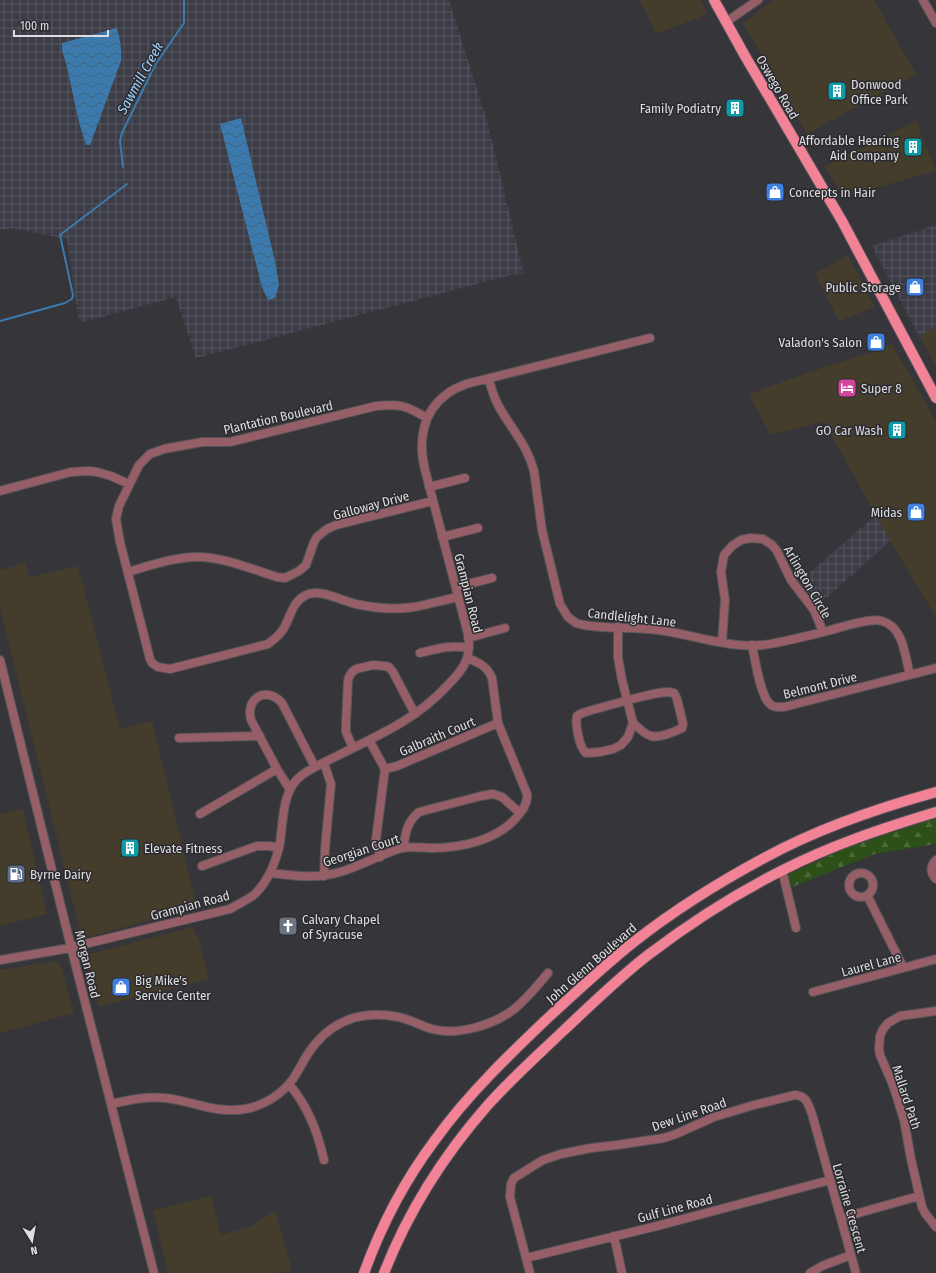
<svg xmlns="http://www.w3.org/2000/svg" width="936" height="1273" viewBox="0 0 936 1273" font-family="'Fira Sans Condensed',sans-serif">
<defs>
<pattern id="industrial-grid" width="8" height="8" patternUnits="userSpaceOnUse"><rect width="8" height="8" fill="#3c3c47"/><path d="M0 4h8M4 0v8" fill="none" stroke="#585861"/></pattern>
<pattern id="forest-firs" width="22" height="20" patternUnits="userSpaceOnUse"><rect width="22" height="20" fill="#2d5018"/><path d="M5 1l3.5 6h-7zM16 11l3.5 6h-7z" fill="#4b6939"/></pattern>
<pattern id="water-waves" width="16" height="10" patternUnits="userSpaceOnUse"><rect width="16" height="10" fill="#3c7aad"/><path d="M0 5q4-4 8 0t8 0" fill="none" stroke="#3f6483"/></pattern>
</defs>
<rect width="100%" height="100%" fill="#35353a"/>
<path fill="#453d2c" d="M640,0h60l8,14 -52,20z
M773,0h101l42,74 -109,60 -64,-111z
M916,121l20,50 -92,26 -20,-31z
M848,256l27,51 -36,14 -24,-48z
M936,327v39l-17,-30z
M892,344l44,77v196l-46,-76 -66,-119 -54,13 -21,-41 70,-25 57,-18z
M25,563l4,14 49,-11 42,163 32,-8 45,186 -115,32 -82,-330v-39z
M23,809l24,105 -47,12v-112z
M193,927l6,13 10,39 -111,28 -11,-52z
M57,961l5,8 12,44 -74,20v-63z
M211,1196l10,39 31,-9 23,-16 17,60 -14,3h-110l-15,-63z"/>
<path fill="url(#industrial-grid)" d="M0,0h449l38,121 37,153 -13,1 -315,83 -20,-61 -97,26 -12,-84 -56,-11 -11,2z
M936,225v102l-17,9 -47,-90z
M876,515l14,26 -73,65 -18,-24z"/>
<path fill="url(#forest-firs)" d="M936,818v26l-61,10 -83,33 -5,-12 64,-29z"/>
<path fill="url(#water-waves)" d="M117,28c3,11 5,22 4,33l-31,84h-4c-9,-26 -13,-52 -19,-78 -2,-11 -6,-12 -5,-24z
M241,118l34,143 4,24 -4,13 -7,2 -6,-13 -42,-163z"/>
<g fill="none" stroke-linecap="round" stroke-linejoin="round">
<path stroke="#3c7aad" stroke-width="2" d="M123,167l-3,-26 2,-8 33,-68 29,-42v-23
M0,321l65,-18 7,-4 1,-4 -13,-60 67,-51"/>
<g stroke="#535358" stroke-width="10">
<path id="minor" d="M923,0l13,23
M726,22l32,-22
M489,379c2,9 5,18 9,26 13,24 29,39 36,66l8,59 18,74 8,13 8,6 7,2c25,4 50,2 75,5 39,5 79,22 117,13 16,-3 32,-7 48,-11 14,-3 46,-15 59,-11 22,6 23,36 28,54
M427,418c-22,-13 -26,-14 -51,-12l-146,36h-28l-38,7 -14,5 -11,11 -20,41 -3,13 4,23 30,117 2,4 6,4 12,2 98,-25c7,-5 15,-12 18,-20 6,-12 7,-22 20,-29 13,-7 36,6 50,9 18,4 39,6 58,3 15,-3 30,-7 44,-10
M429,487l36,-9
M0,491l71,-19 18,-1 8,1 14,4 18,8
M442,537l36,-9
M128,572c20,-6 44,-14 66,-15 28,-1 57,12 83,20l8,1 14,-7 7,-6 8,-23 3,-5 10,-8 9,-4 97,-24
M456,587l36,-9
M618,627v31l4,22 11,43 -5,14 -7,8 -8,4 -13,3 -14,1c-7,-6 -11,-29 -9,-37l5,-3c20,-6 39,-11 58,-16 11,-2 23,-7 34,-4l3,6 6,25 -1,4c-8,4 -22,10 -31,8 -7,-2 -13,-9 -18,-13
M468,638l37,-10
M722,642l3,-42 -4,-28 3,-17 8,-9 9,-6 9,-2 13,1 9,6 5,6 14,29 23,30 9,22
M752,645c3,14 8,49 17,58 4,5 10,4 15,4l152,-39
M420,653c20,-5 28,-8 49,-5
M0,660l71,287 83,326
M179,738l81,-2
M369,740l16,29 -9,70 4,18
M353,748l-7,-16v-9l2,-42 1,-4 3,-5 4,-3 17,-4 11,1 5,1 4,5 22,42
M324,763l7,21 -6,65 -1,27
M385,769l12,-3 101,-43
M290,790l-13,-21 -26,-49c-6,-23 16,-34 31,-17l33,64
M200,814l77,-45
M403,848c3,-15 3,-25 16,-36l62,-16 12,-2 9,3 18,16
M936,860c-6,6 -6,13 0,19
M202,866l55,-20h12l10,2
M782,870l14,58
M271,873c23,3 46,6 69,-1 21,-6 41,-18 62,-24 10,-2 21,0 31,0 28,0 64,-8 83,-30 6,-7 12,-14 11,-24l-29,-71 -6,-45c-5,-12 -13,-15 -24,-20
M849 885a12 12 0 1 1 24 0a12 12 0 1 1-24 0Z
M867,895l36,72
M0,960l64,-11 166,-40c8,-5 18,-9 25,-15 13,-13 19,-28 24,-46 5,-23 1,-57 23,-73 11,-8 25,-14 37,-20 40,-20 76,-35 107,-68 17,-17 26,-28 22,-53l-43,-164c-7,-28 -3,-58 22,-76 5,-5 13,-7 19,-10l184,-46
M813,992l123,-33
M936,1011l-36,5 -12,7 -5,6 -3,7 -1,13 1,6 13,30 11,35 7,39 11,48 3,6 11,14
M289,1084c19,23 28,46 35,76
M111,1104c18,-4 36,-8 54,-6 29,3 50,16 80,11 19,-3 37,-15 48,-30 8,-12 13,-25 23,-36 10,-12 22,-20 37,-25 14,-4 31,-4 45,-1 12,2 23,9 34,12 25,7 61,-4 81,-19 14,-11 24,-24 35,-37
M841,1218l78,-22
M614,1236l8,37
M526,1258l131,-32 173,-46
M530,1273l-20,-76 1,-13 3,-6 29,-18 18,-6 30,-6 26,-3 47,-7 12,-4 38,-17 40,-12 41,-10c12,1 13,9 17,19l44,159
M810,1273l12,-7 29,-11"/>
</g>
<g stroke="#535358" stroke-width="12">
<path id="major" d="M714,0l31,56 97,165 94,177
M364,1273c17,-47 41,-93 71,-133 33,-46 75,-86 116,-125 27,-25 55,-51 84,-74 41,-32 86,-60 131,-84 53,-29 112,-49 170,-65
M384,1273c24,-61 60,-118 103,-167 23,-26 50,-50 75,-74 28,-26 55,-53 86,-77 42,-32 87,-61 135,-85 49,-25 100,-42 153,-58"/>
</g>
<use href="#minor" stroke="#965e67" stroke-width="8"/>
<use href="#major" stroke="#f28296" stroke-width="10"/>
</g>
<defs>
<g id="building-square" transform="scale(1)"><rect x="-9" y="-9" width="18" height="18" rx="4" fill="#0f9aa8" stroke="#2b2b30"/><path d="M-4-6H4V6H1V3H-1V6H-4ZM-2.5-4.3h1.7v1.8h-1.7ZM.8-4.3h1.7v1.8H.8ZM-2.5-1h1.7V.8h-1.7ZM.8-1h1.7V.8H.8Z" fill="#fff"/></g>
<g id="shop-square" transform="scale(1)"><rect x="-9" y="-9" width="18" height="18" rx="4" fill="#3f7fe0" stroke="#2b2b30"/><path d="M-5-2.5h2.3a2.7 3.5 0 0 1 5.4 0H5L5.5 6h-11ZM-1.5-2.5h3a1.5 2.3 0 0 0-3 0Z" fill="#fff"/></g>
<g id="hotel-square" transform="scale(1)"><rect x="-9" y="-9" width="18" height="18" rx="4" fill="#d1479c" stroke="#2b2b30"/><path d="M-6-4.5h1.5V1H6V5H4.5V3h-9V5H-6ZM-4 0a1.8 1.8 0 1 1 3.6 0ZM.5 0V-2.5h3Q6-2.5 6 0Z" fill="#fff"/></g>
<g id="fuel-square" transform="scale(1)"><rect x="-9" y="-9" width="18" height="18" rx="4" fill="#5c6f8a" stroke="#2b2b30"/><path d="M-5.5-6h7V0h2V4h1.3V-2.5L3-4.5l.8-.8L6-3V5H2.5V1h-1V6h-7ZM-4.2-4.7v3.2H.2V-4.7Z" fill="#fff"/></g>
<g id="church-square" transform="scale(1)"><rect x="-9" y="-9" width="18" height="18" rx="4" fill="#6b7280" stroke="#2b2b30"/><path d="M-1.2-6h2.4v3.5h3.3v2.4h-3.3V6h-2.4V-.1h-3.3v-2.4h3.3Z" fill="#fff"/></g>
</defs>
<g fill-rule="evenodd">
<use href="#building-square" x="837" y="91"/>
<use href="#building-square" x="735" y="108"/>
<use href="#building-square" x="913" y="147"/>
<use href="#shop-square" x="775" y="192"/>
<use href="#shop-square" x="915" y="287"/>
<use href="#shop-square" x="876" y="342"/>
<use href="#hotel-square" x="847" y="388"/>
<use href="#building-square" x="897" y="430"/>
<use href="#shop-square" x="916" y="512"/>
<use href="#building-square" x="130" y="848"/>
<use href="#fuel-square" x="16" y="874"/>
<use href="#church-square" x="288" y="926"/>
<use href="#shop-square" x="121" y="987"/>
</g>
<g text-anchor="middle" stroke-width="3" stroke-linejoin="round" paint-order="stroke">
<g font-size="13" fill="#dedee1" stroke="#2b2b30" text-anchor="start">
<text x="851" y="89">Donwood<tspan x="851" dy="15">Office Park</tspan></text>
<text x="721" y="113" text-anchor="end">Family Podiatry</text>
<text x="899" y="145" text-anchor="end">Affordable Hearing<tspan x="899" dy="15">Aid Company</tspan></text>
<text x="789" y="197">Concepts in Hair</text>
<text x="901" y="292" text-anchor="end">Public Storage</text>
<text x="862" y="347" text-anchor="end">Valadon's Salon</text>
<text x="861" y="393">Super 8</text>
<text x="883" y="435" text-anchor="end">GO Car Wash</text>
<text x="902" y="517" text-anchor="end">Midas</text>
<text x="144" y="853">Elevate Fitness</text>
<text x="30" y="879">Byrne Dairy</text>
<text x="302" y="924">Calvary Chapel<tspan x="302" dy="15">of Syracuse</tspan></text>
<text x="135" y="985">Big Mike's<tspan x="135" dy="15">Service Center</tspan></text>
</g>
<g font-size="13" fill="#dedee1" stroke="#2b2b30">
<text transform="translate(778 87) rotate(60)" y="5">Oswego Road</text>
<text transform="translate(278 417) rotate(-13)" y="5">Plantation Boulevard</text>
<text transform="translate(371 505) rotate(-15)" y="5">Galloway Drive</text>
<text transform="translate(808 582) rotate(60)" y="5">Arlington Circle</text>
<text transform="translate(469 593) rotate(76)" y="5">Grampian Road</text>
<text transform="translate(632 617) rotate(6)" y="5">Candlelight Lane</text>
<text transform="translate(820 685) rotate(-14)" y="5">Belmont Drive</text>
<text transform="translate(437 736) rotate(-23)" y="5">Galbraith Court</text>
<text transform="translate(361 850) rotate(-18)" y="5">Georgian Court</text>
<text transform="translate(190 905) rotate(-15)" y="5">Grampian Road</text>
<text transform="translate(591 963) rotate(-41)" y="5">John Glenn Boulevard</text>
<text transform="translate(88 964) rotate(76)" y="5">Morgan Road</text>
<text transform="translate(871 964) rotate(-15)" y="5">Laurel Lane</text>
<text transform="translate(907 1097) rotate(72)" y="5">Mallard Path</text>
<text transform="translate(689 1114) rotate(-19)" y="5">Dew Line Road</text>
<text transform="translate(675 1208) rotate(-15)" y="5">Gulf Line Road</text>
<text transform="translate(850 1208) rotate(74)" y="5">Lorraine Crescent</text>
</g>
<g font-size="14" font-style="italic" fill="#a0d0fb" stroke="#2b2b30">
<text transform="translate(140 78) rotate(-61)" y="5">Sawmill Creek</text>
</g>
</g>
<g transform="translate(32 1241) rotate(169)" stroke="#2b2b30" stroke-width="3" paint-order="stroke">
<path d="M0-3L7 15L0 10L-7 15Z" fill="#dedee1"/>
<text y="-6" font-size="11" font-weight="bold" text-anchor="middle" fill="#dedee1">N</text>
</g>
<path d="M14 30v6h94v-6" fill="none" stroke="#dedee1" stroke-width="2"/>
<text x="20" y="30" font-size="12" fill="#dedee1" stroke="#2b2b30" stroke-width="3" paint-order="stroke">100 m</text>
</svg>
